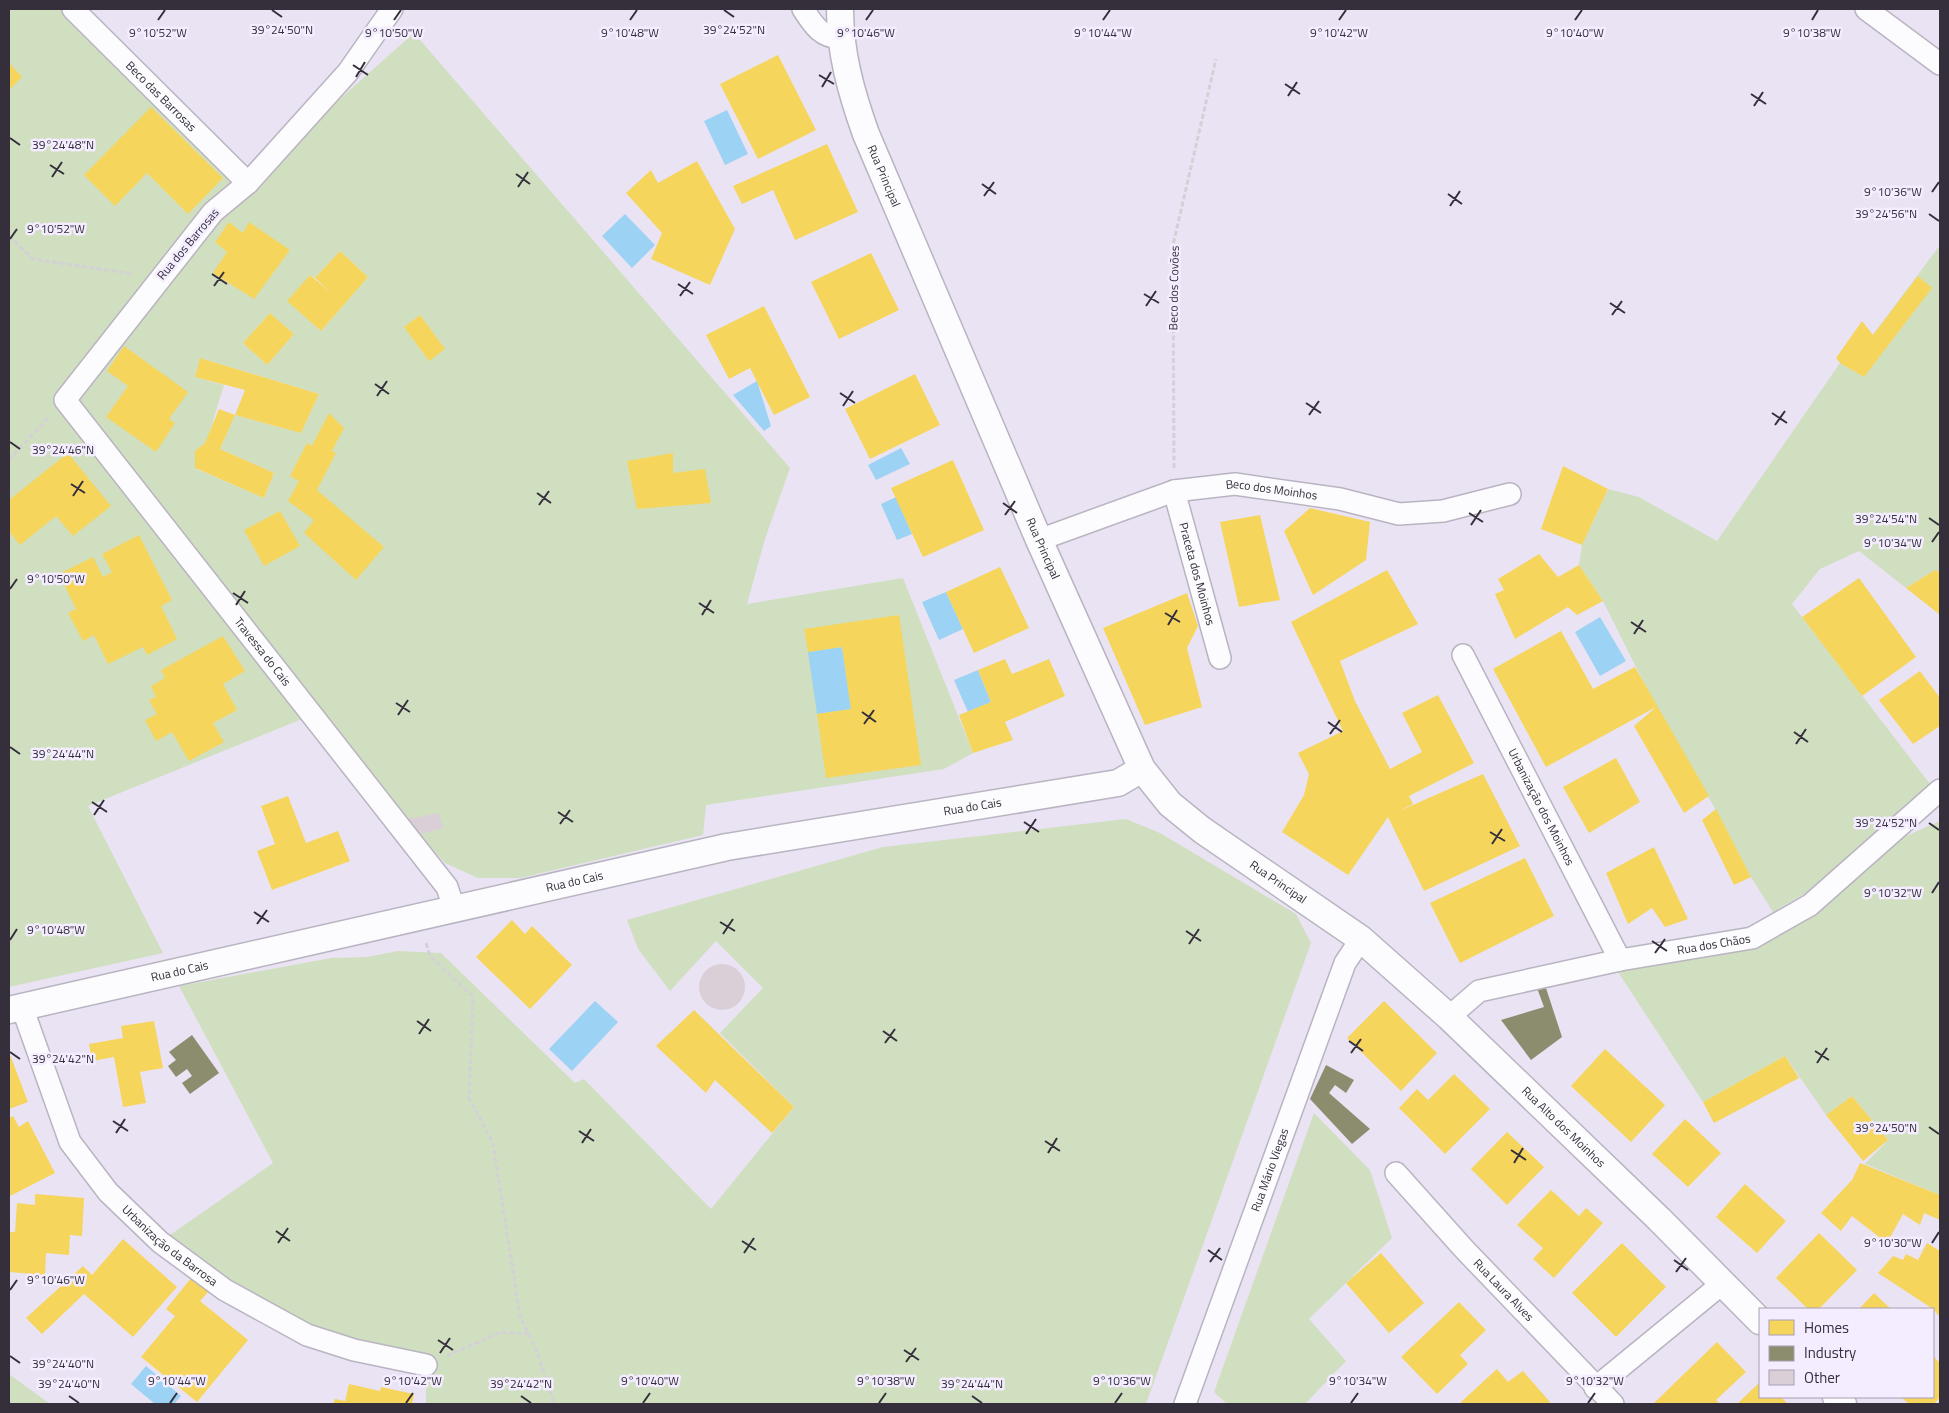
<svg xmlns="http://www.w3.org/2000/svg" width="1949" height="1413" viewBox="0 0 1949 1413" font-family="'Titillium Web',sans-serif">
<rect width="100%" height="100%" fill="#eae3f4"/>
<path fill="#d1dfc1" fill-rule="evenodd" d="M9,9h64l173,173 168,-149 376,435 -25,71 -18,65 156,-26 70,175 -29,16 -238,36 -3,30 -183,43h-42l-33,-15 -133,-148 -224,91 75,147 -154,34zM340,251l28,26 -47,54 -33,-30 22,-26 5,3zM270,313l24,21 -27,31 -24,-22zM200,358l119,36 -18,39 -66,-18 -15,34 54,24 -10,25 -68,-29v-18l10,-7 18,-59 -29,-8z
M1940,245v327l-5,-2 -29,18 -47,-37 -39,18 -28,35 141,184 -124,103 -36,21 -22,-35 -38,-72 -57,-98 -53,-106 -24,-36 3,-20 26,-56 31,8 78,44 123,-178 24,14 20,-28 -12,-13z
M1126,819l34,14 136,81 15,29 -165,461h-720v-39l-72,-15 -194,-108 113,-79 -94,-177 152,-28 36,-1 31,-6 43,2 134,130 9,-4 127,130 83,-102 -74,-74 43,-45 -47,-47 -46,50 -32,-42 -11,-29 256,-73z
M1940,821v374l-75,-31 23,-24 -36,-44 -26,19 -41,-59 -82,46 -85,-130 131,-22 153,-112z
M1314,1113l56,57 22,68 -83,81 37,42 -41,43h-78l-13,-12z
M9,1374l41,30h-41z"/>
<path fill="#9cd2f4" d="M727,110l21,44 -23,11 -21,-44z
M625,214l30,31 -23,23 -30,-32z
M757,381l14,45 -7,5 -31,-36z
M901,448l9,16 -34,16 -8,-15z
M896,497l16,37 -15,6 -16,-36z
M946,592l17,37 -24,11 -17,-38z
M1600,617l26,44 -26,15 -25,-44z
M842,647l9,62 -34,5 -9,-62z
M978,670l13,32 -23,10 -14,-32z
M595,1001l23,21 -46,49 -23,-22z
M146,1366l35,30 -7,8h-19l-24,-20z"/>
<path fill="#f6d55c" d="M778,55l38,75 -58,29 -38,-75z
M9,63l13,14 -13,13z
M151,107l72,71 -35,36 -41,-41 -32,33 -31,-31z
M827,144l31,68 -63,28 -22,-50 -31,14 -9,-18z
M697,161l38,68 -25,56 -59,-26 11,-26 -36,-40 25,-23 7,13z
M229,222l14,11 6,-11 41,28 -36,49 -41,-26 14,-21 -12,-10z
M340,251l28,26 -47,54 -34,-30 23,-26 24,20 -19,-17z
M871,253l28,57 -60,29 -28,-57z
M1918,276l14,12 -68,89 -24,-14 -4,-5 26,-37 11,14z
M764,306l46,91 -36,18 -24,-47 -21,11 -23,-44z
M270,313l24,21 -27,31 -24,-22z
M420,315l25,34 -16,12 -25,-34z
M124,346l64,46 -19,27 6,4 -19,29 -50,-35 22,-31 -21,-15z
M200,358l119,36 -18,39 -66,-18 -15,34 54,24 -10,25 -69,-30v-17l10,-8 14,-34 16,6 10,-25 -50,-13z
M915,374l25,51 -70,34 -25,-50z
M329,413l15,15 -12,23 4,2 -19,37 67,57 -28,33 -52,-47 10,-13 -26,-19 11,-20 -9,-5 17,-33 5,3z
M68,453l43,53 -38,30 -17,-20 -36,29 -11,-14v-31z
M673,453v20l32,-4 6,34 -74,6 -10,-48z
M953,460l31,70 -61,27 -32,-69z
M1563,466l45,23 -26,56 -41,-16z
M1310,508l60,14 -4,38 -53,35 -29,-64z
M280,511l20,35 -36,20 -20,-36z
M1260,515l20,85 -41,7 -19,-85z
M139,535l33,65 -11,6 16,33 -30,16 -4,-8 -35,17 -14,-29 -11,6 -15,-28 8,-4 -17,-35 34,-17 10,20 9,-5 -10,-18z
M1539,554l19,23 21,-12 24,36 -26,14 -9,-8 -53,32 -20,-45 9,-4 -6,-11z
M1000,567l29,61 -55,25 -28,-61z
M1387,570l31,54 -78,37 15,40 35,68 32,-17 -20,-39 36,-18 36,68 -65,33 4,8 -16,8 86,-38 37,72 -96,45 -36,-74 -40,58 -66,-43 22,-37 5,-21 -11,-21 45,-22 -52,-109z
M1935,570l5,2v43l-34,-27z
M1859,578l57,79 -54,39 -60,-79z
M1187,593l11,33 -11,22 15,59 -57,18 -42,-97z
M899,615l22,150 -95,13 -9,-64 34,-5 -9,-62 -34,5 -4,-23z
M1561,631l32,58 42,-22 74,129 -25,17 -50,-87 22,-19 -110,60 -53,-98z
M223,636l22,35 -22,13 14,26 -24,13 11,19 -35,19 -17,-29 -16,9 -11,-21 12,-6 -8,-14 7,-3 -5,-11 14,-8 -4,-8z
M1005,659l7,15 37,-15 16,37 -60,26 8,18 -40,13 -14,-38 32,-13 -13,-32z
M1920,671l20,27v28l-27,18 -34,-44z
M1616,758l24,44 -51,31 -26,-46z
M288,796l18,47 32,-12 12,30 -78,29 -15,-39 18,-7 -14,-38z
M1716,809l35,68 -17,8 -32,-65z
M1654,847l34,72 -23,8 -13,-19 -24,16 -22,-51z
M1525,858l29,58 -94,47 -30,-60z
M512,920l13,14 7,-8 40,39 -42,44 -54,-52z
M1384,1001l53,52 -36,38 -54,-53z
M694,1010l100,97 -22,26 -57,-53 -9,13 -50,-47z
M154,1021l9,47 -23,4 6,31 -23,4 -9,-50 -22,4 -3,-17 34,-6 -2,-12z
M1605,1049l60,56 -34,37 -60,-56z
M9,1052l19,50 -19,7z
M1785,1056l14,22 -85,45 -11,-21z
M1454,1074l36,35 -45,45 -46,-46 18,-19 11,11z
M1852,1096l36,44 -25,21 -37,-46z
M13,1116l6,11 9,-6 27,52 -45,23 -1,-78z
M1685,1119l36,34 -33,34 -36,-33z
M1507,1132l37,35 -37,38 -36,-36z
M1860,1163l80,32v25l-16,-7 -4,12 -17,-11 -16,29 -35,-27 -11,15 -20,-18 31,-33z
M1745,1184l41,37 -29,32 -41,-36z
M1551,1190l28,26 7,-8 17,15 -49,55 -21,-19 10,-11 -26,-23z
M35,1194l49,4 -2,38 -12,-1 -1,20 -23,-2 -1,22 -36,-3v-40h6l2,-29 18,2z
M1819,1233l38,37 -38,39h-11l-32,-31z
M123,1239l54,48 -44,50 -49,-43 -42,40 -16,-16 57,-52 9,9z
M1622,1243l44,44 -50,50 -44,-44z
M1927,1243l13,8v66l-7,-8 -55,-36 15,-17 10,4 3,-6 12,6z
M1381,1253l43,50 -35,30 -43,-50z
M192,1277l17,14 -9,10 48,39 -51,62 -56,-45 34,-41 -9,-7z
M1874,1293l17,16h-32z
M1459,1302l27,28 -26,25 8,9 -31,30 -36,-37z
M1717,1342l29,30 -30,28 4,4h-67z
M1933,1356l7,7v34l-6,7h-25l-8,-7h32z
M1497,1369l11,13 15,-11 27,31 -3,2h-85l-1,-2z
M1760,1382v15h21l7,7h-51z
M349,1384l31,7 1,-4 33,7 -2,10h-79l2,-5 10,2z"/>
<path fill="#8c8c6e" d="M1545,985l17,52 -31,23 -30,-40 43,-13 -7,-19z
M192,1035l27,38 -29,21 -8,-11 10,-7 -5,-7 -11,8 -8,-11 8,-6 -7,-8z
M1326,1065l28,15 -8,13 -11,-8 -6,8 41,36 -18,15 -42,-45z"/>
<path fill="#dacfd7" d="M439,813l4,15 -22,6 -1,-3 -9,2 -3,-14z
M699 987a23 23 0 1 1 46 0a23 23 0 1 1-46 0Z"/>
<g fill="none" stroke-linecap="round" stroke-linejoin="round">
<g stroke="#b9b4c1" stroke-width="24">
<g id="minor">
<path id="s1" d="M73,9l175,174"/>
<path id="s2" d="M392,9l-44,63 -100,111 -35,29 -148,188 382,487 7,21"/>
<path d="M803,9c10,15 17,28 37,29"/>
<path d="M1866,9l74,55"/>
<path id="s3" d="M1174,491l46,167"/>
<path id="s4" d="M1039,540l135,-49 61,-7 105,15 59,15 44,-3 67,-17"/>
<path id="s5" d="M1463,655l157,305"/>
<path id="s6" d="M22,1007l48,135 38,50 52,50 65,48 82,45 47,15 72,15"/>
<path id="s7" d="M1449,1017l30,-26 141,-31 132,-22 58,-33 130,-115"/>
<path id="s8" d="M1396,1173l68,76 149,155"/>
<path d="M1595,1388l128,-105"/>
<path id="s9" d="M1185,1404l160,-441 16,-24"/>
</g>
</g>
<g stroke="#b9b4c1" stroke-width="29">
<g id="tertiary">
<path id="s10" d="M840,9c0,44 11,83 26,125l173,406 103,229 28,35 32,26 159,109 88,78 210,202 101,102"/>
<path id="s11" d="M9,1010l718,-163 391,-64 24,-14"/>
<path d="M1836,1397l7,7"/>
</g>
</g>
<path stroke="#d3d1d5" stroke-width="3" stroke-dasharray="5 2.5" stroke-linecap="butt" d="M9,236l24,23 101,15
M9,460l40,-43
M1174,468l-1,-223 43,-186
M426,943l4,13 43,41 -4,101 24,45 27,173 17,36 17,52
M447,1356l54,-24 27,2
M9,1402l2,2"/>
<use href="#minor" stroke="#fcfbfd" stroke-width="21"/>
<use href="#tertiary" stroke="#fcfbfd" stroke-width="26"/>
</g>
<path fill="none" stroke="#342f3b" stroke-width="2" d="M272,10l10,7M724,10l10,7M158,20l7,-10M394,20l7,-10M630,20l7,-10M866,20l7,-10M1103,20l7,-10M1339,20l7,-10M1575,20l7,-10M1812,20l6,-10M353,65l15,10M819,75l15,9M356,77l9,-15M1285,84l15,10M822,87l9,-15M1751,94l15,10M1288,96l9,-14M1754,106l9,-14M10,138l10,7M50,165l14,9M516,174l14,10M52,177l10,-15M982,184l14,10M518,187l10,-15M1932,192l7,-10M1448,194l14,10M984,196l10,-14M1450,206l10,-15M1929,214l10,7M10,239l7,-10M212,274l15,10M678,284l15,10M214,286l10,-14M1144,294l15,9M680,296l10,-14M1610,303l15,10M1146,306l10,-15M1612,315l10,-14M375,384l14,10M840,393l15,10M377,396l10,-15M1306,403l15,10M843,406l10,-15M1772,413l15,10M1309,415l10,-14M1775,425l10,-14M10,442l10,7M71,484l14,9M537,493l14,10M73,496l10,-15M1003,503l14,10M539,505l10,-14M1469,513l14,9M1005,515l10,-14M1929,518l10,7M1471,525l10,-15M1932,542l7,-10M10,589l7,-10M233,593l15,10M699,603l15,10M236,605l9,-14M1165,613l15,9M702,615l9,-15M1631,622l15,10M1168,625l9,-15M1634,634l9,-14M396,703l14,9M862,712l14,10M398,715l10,-15M1328,722l14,10M864,724l10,-14M1794,732l14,10M1330,734l10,-14M1796,744l10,-15M10,747l10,7M92,802l15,10M558,812l15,10M94,815l10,-15M1024,822l15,10M1929,823l10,7M560,824l10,-14M1490,832l15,9M1026,834l10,-15M1492,844l10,-15M1932,893l7,-11M254,912l15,10M720,922l15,9M257,924l10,-14M1186,931l15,10M723,934l10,-15M10,940l7,-11M1652,941l15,10M1189,944l10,-15M1655,953l10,-14M417,1021l14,10M883,1031l14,10M419,1034l10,-15M1349,1041l14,10M885,1043l10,-14M1815,1051l14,9M10,1052l10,7M1351,1053l10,-14M1817,1063l10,-15M113,1121l15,10M1929,1127l10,7M579,1131l15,10M116,1133l9,-14M1045,1141l15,10M582,1143l9,-14M1511,1150l15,10M1048,1153l9,-15M1514,1163l9,-15M276,1231l14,10M742,1241l14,9M278,1243l10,-15M1932,1243l7,-11M1208,1250l14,10M744,1253l10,-15M1674,1260l14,10M1210,1262l10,-14M1676,1272l10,-14M10,1290l7,-10M438,1340l15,10M904,1350l15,10M440,1353l10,-15M10,1356l10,7M906,1362l10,-14M69,1396l10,7M521,1396l10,7M972,1396l10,7M170,1403l7,-10M406,1403l7,-10M643,1403l7,-10M879,1403l7,-10M1115,1403l7,-10M1351,1403l7,-10M1588,1403l7,-10"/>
<g text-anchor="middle" stroke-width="5" stroke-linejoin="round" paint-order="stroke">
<g font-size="12" fill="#342f3b" stroke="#f4ecff">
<text dy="4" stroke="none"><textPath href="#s1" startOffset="124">Beco das Barrosas</textPath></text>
<text dy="4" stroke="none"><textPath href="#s10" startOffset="174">Rua Principal</textPath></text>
<text transform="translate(188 244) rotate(-50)" y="4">Rua dos Barrosas</text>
<text transform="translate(1174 288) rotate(-89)" y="4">Beco dos Covões</text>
<text dy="4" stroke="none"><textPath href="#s4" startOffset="242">Beco dos Moinhos</textPath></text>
<text dy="4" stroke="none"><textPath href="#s10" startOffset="579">Rua Principal</textPath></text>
<text dy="4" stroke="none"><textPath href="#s3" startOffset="86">Praceta dos Moinhos</textPath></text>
<text dy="4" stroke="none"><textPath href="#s2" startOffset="831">Travessa do Cais</textPath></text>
<text dy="4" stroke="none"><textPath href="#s11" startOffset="985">Rua do Cais</textPath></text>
<text dy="4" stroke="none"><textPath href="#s5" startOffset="171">Urbanização dos Moinhos</textPath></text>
<text dy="4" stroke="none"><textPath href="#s11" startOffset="580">Rua do Cais</textPath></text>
<text dy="4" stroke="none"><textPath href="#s10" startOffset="999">Rua Principal</textPath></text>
<text dy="4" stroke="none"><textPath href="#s7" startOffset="279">Rua dos Chãos</textPath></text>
<text dy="4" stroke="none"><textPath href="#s11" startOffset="175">Rua do Cais</textPath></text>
<text dy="4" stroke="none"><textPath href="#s10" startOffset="1376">Rua Alto dos Moinhos</textPath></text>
<text dy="4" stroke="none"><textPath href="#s9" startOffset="249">Rua Mário Viegas</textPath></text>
<text dy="4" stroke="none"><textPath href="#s6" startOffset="288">Urbanização da Barrosa</textPath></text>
<text dy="4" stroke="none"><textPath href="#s8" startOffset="159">Rua Laura Alves</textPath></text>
</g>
</g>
<g font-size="12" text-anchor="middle" fill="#342f3b" stroke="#f4ecff" stroke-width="5" stroke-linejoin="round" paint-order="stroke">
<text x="282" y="34">39°24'50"N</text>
<text x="734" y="34">39°24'52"N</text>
<text x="394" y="37">9°10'50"W</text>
<text x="630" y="37">9°10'48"W</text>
<text x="866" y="37">9°10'46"W</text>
<text x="1103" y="37">9°10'44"W</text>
<text x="1339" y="37">9°10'42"W</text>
<text x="1575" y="37">9°10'40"W</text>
<text x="1812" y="37">9°10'38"W</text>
<text x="158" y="37">9°10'52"W</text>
<text x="63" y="149">39°24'48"N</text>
<text x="1893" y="196">9°10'36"W</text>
<text x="1886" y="218">39°24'56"N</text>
<text x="56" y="233">9°10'52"W</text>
<text x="63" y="454">39°24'46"N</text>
<text x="1886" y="523">39°24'54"N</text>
<text x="1893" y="547">9°10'34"W</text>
<text x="56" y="583">9°10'50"W</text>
<text x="63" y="758">39°24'44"N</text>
<text x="1886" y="827">39°24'52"N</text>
<text x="1893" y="897">9°10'32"W</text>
<text x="56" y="934">9°10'48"W</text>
<text x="63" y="1063">39°24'42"N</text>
<text x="1886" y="1132">39°24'50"N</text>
<text x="1893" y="1247">9°10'30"W</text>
<text x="56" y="1284">9°10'46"W</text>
<text x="63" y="1368">39°24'40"N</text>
<text x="177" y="1385">9°10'44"W</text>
<text x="413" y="1385">9°10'42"W</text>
<text x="650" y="1385">9°10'40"W</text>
<text x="886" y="1385">9°10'38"W</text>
<text x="1122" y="1385">9°10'36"W</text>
<text x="1358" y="1385">9°10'34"W</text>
<text x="1595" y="1385">9°10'32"W</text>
<text x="69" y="1388">39°24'40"N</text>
<text x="521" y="1388">39°24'42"N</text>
<text x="972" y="1388">39°24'44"N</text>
</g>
<rect width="1949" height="1413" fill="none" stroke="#342f3b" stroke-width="20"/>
<rect x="1759" y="1308" width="175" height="90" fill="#f4ecff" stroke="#a7a0b1"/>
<rect x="1769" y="1320" width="25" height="15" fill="#f6d55c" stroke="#a7a0b1"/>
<text x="1804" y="1333" font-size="15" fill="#342f3b">Homes</text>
<rect x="1769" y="1346" width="25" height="15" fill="#8c8c6e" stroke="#a7a0b1"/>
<text x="1804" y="1358" font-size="15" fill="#342f3b">Industry</text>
<rect x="1769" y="1370" width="25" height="15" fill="#dacfd7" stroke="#a7a0b1"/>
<text x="1804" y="1383" font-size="15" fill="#342f3b">Other</text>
</svg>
